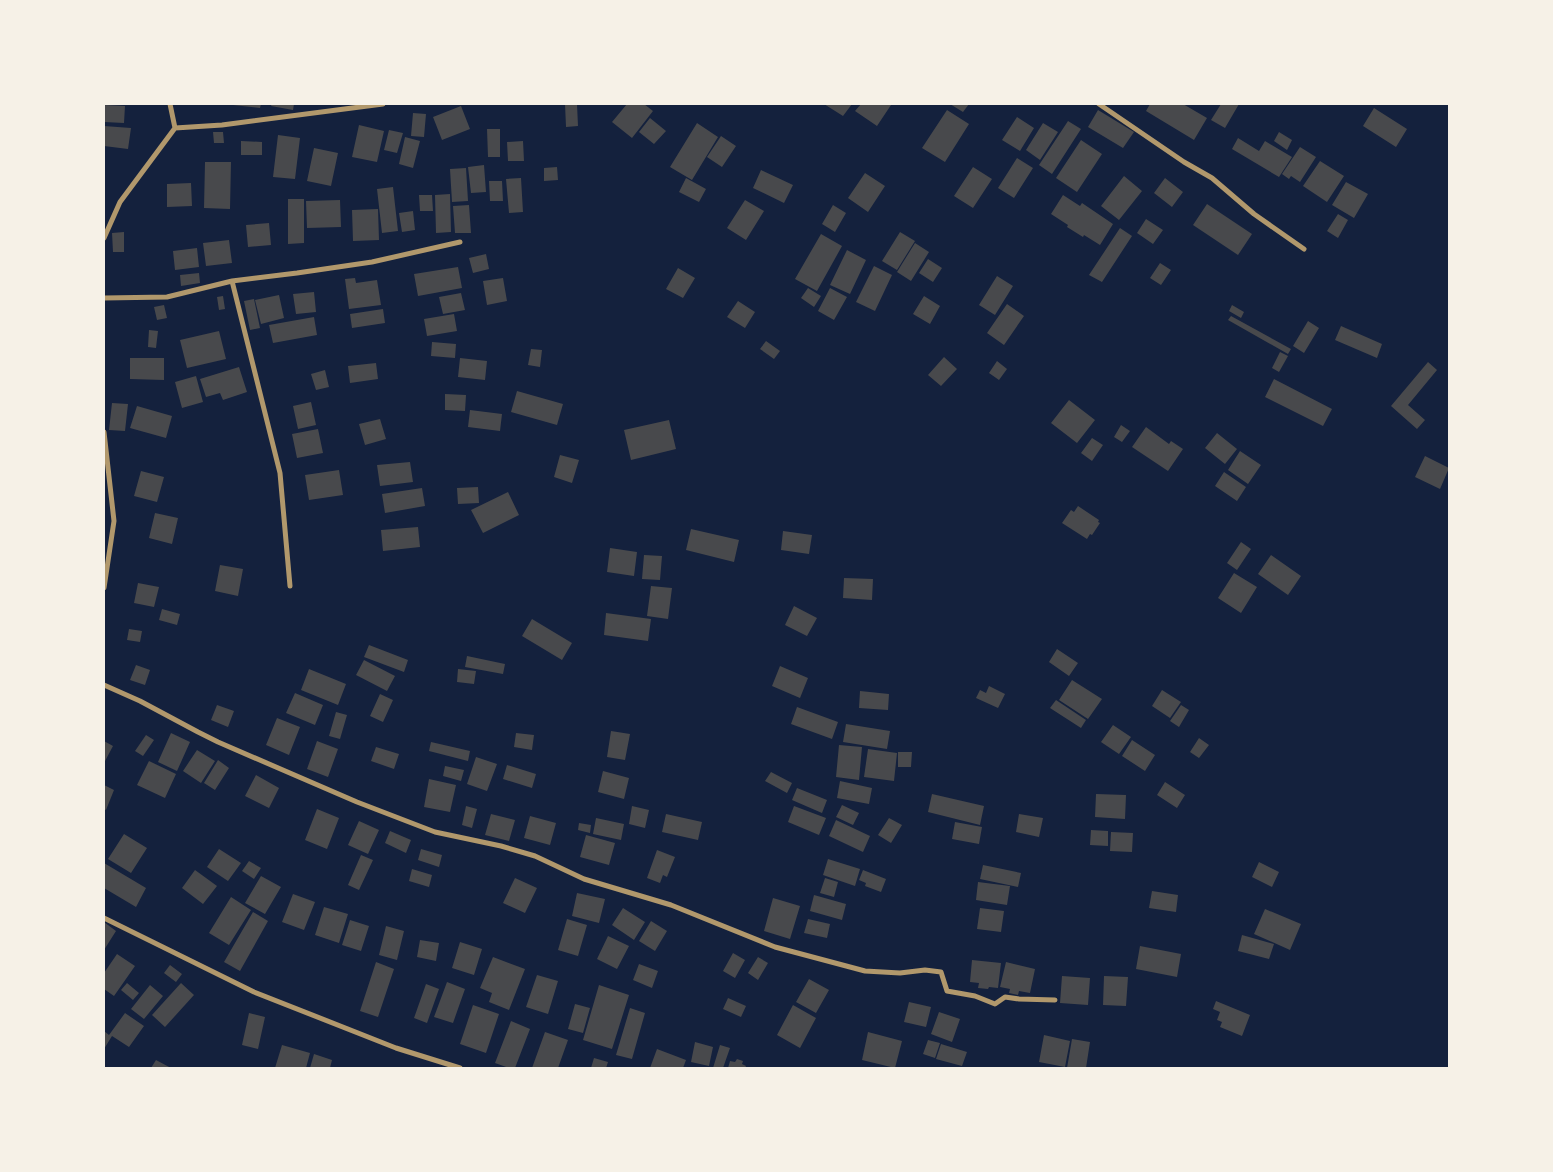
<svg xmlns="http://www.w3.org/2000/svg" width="1553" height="1172" viewBox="0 0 1553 1172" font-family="'Fira Sans',sans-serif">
<rect width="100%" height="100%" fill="#14213d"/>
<path fill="#48494c" d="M233,104h28l-1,4 -27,-3z
M272,104h22l-1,6 -22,-4z
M565,104h12l1,22 -12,1z
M627,104h17l9,7 -21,27 -20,-16z
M824,104h28l-9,12z
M861,104h29l1,1 -14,21 -22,-15z
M950,104h19l-6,8z
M1150,104h33l24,14 -13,22 -48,-29z
M1221,104h18l-14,24 -14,-8z
M104,105l21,1 -1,17 -20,-1z
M461,106l9,23 -28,11 -9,-23z
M1374,108l33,21 -11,18 -33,-21z
M947,110l22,14 -24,38 -23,-14z
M1098,110l36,22 -11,16 -35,-21z
M413,113l13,1 -2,23 -13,-1z
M1017,117l17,11 -14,23 -18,-11z
M650,118l16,13 -12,13 -15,-12z
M1068,121l13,8 -29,45 -13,-9z
M697,123l21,14 -26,43 -22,-13z
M1043,123l15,9 -18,28 -14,-10z
M359,125l25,6 -7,31 -25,-5z
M104,126l27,2 -3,21 -24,-3z
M487,129h13v28h-12z
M389,130l14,3 -6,20 -13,-3z
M213,132h10l1,11h-10z
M1279,132l13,8 -5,10 -13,-9z
M278,135l22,3 -5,41 -22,-2z
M721,136l15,10 -14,21 -15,-10z
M405,137l15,4 -7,27 -14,-4z
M1238,138l21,13 6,-10 27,16 -13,20 -47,-28z
M1081,140l21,14 -25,38 -21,-14z
M241,141l21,1v13h-21z
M523,141l1,20h-16l-1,-19z
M1300,147l16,10 -16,25 -9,-6 -2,3 -7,-5z
M314,148l24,5 -7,33 -24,-5z
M1017,158l16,10 -19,30 -16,-10z
M1320,161l24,15 -17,26 -24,-16z
M205,162h26l-1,47 -26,-1z
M484,165l2,27 -15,1 -3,-26z
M557,167l1,13 -14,1v-13z
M973,167l19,12 -19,29 -19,-12z
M466,168l2,33 -16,1 -2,-33z
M761,170l32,15 -9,18 -31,-15z
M865,173l20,13 -17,26 -20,-14z
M1124,176l18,15 -23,29 -18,-14z
M521,178l2,34 -14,1 -3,-34z
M686,178l20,11 -7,13 -20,-10z
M1165,178l18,14 -11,15 -18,-14z
M489,181h13l1,20h-13z
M1346,182l22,12 -14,24 -22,-13z
M191,183l1,23 -25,1v-23z
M393,187l5,44 -16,2 -5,-44z
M450,194l1,38 -15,1 -1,-38z
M419,195h13l1,16h-13z
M1063,195l17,11 2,-3 31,21 -13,21 -16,-10 -1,2 -16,-10 1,-2 -17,-11z
M288,199h16v44l-16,1z
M340,200l1,27 -34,1 -1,-27z
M745,200l19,11 -18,29 -19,-12z
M1207,204l45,30 -14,21 -45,-30z
M469,205l2,28h-16l-2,-27z
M833,205l13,8 -11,19 -13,-8z
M378,209l1,31 -26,1 -1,-31z
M413,211l2,19 -13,2 -3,-19z
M1338,214l10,6 -10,18 -11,-7z
M1146,219l17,11 -10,14 -16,-11z
M269,223l2,22 -23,2 -2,-22z
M1120,228l12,8 -30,46 -13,-7z
M124,232v20h-11l-1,-19z
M900,232l15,9 -18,29 -15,-9z
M821,234l21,12 -25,45 -22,-12z
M229,240l3,23 -26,3 -3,-23z
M915,243l14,9 -18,29 -14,-9z
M197,248l2,19 -24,3 -2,-19z
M847,250l19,10 -16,34 -20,-9z
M486,254l3,15 -16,4 -4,-15z
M928,259l14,9 -9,14 -14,-9z
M1160,263l11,7 -10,15 -11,-7z
M874,266l18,9 -17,36 -19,-9z
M458,267l4,21 -44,8 -4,-22z
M678,268l17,10 -12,20 -17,-9z
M199,273l1,10 -19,3 -1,-11z
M997,276l16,10 -18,29 -16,-10z
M355,278l1,5 21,-3 4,25 -32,4 -4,-30z
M503,278l4,23 -20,4 -4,-24z
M808,288l13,8 -7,11 -13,-9z
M830,288l17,9 -13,23 -16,-9z
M314,292l2,20 -20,2 -3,-20z
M461,293l4,17 -22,4 -4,-17z
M279,295l5,23 -23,6 -6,-24z
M223,296l2,13 -6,1 -2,-13z
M924,296l16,10 -10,18 -17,-10z
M254,299l6,29 -10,2 -6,-29z
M738,301l17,11 -10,16 -18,-11z
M1007,304l17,12 -20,29 -17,-12z
M164,305l3,13 -10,2 -3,-13z
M1232,305l12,7 -3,6 -12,-7z
M383,309l2,14 -33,5 -2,-14z
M454,314l3,17 -30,5 -3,-17z
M1231,316l60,33 -3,5 -60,-34z
M314,317l3,18 -44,8 -4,-18z
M1308,321l11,7 -15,25 -11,-7z
M1341,326l41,18 -5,14 -42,-18z
M149,330l9,1 -2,17 -8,-1z
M219,331l7,28 -39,9 -7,-28z
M766,341l14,10 -6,8 -14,-10z
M432,342l24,2 -1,14 -24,-2z
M531,349l11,1 -2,17 -12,-2z
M1280,352l8,4 -9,16 -7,-4z
M944,357l13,12 -16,17 -13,-11z
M130,358h34v22l-34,-1z
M460,358l27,3 -2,19 -27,-3z
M997,361l10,8 -8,11 -10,-7z
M1428,362l9,8 -29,35 17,15 -8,9 -26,-23z
M376,363l2,16 -28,4 -2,-17z
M239,367l8,25 -24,8 -3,-7 -14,4 -6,-18z
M325,370l4,17 -13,3 -5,-16z
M196,376l7,26 -21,6 -7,-26z
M1274,379l58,30 -9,17 -58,-29z
M517,391l46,13 -6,21 -46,-13z
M445,394l21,1 -1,16 -20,-1z
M1069,400l26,20 -18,23 -26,-20z
M311,402l5,23 -18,4 -5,-23z
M112,403l16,1 -3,27 -16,-1z
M137,406l35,10 -6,22 -36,-10z
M470,410l32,4 -2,17 -32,-4z
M380,419l6,20 -21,6 -6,-21z
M669,420l7,29 -45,11 -7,-30z
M1121,425l9,6 -8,11 -8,-5z
M1146,427l23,17 2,-3 12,8 -15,22 -36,-24z
M318,429l5,24 -26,5 -5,-24z
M1217,433l20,16 -12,15 -20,-16z
M1092,438l11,7 -11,16 -11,-8z
M1240,451l21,14 -13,19 -20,-14z
M560,455l19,5 -7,23 -18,-6z
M1425,456l24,12 -9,21 -25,-12z
M410,462l3,20 -33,4 -3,-21z
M339,470l4,25 -34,5 -4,-25z
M141,471l23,6 -7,25 -23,-6z
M1224,472l22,15 -9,14 -22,-15z
M478,487l1,16 -21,1 -1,-16z
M422,488l3,18 -40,7 -3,-19z
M508,492l11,23 -36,18 -12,-23z
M1078,506l21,14 -1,2 2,1 -8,12 -2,-1 -3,5 -25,-16 9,-13 3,2z
M155,513l23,5 -6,26 -23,-6z
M418,527l2,20 -37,4 -2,-21z
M691,529l48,11 -5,22 -48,-12z
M783,531l29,4 -3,19 -28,-4z
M1241,542l10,7 -14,21 -10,-7z
M610,548l27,4 -3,24 -27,-4z
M644,555l18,1 -2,24 -18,-1z
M1271,555l30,21 -13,19 -30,-21z
M220,565l23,4 -5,27 -23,-5z
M1234,573l23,14 -16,26 -23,-15z
M844,578l29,1 -1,21 -29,-2z
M138,583l21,4 -5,20 -20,-4z
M651,586l21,2 -4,31 -21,-3z
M794,606l23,12 -10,18 -22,-11z
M162,609l18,5 -3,11 -18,-5z
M606,613l45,6 -3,22 -44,-6z
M532,619l40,24 -10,17 -40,-24z
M129,629l13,2 -2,11 -13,-2z
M369,645l39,15 -4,12 -40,-15z
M1057,649l21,14 -9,13 -20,-14z
M467,656l38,8 -2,10 -38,-7z
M364,660l31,16 -8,15 -31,-16z
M136,665l14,5 -5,15 -15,-5z
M780,666l28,12 -8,20 -28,-12z
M309,669l37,15 -8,21 -37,-15z
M458,669l18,2 -2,13 -17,-2z
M1072,680l30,19 -14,20 -29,-19z
M989,686l16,8 -7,14 -22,-10 4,-8 6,3z
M1162,690l19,12 -11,16 -18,-12z
M860,691l29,3 -1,16 -29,-2z
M295,693l28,12 -8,20 -29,-12z
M380,694l13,6 -10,22 -13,-6z
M1056,700l30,20 -5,8 -31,-20z
M217,705l17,6 -6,16 -17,-7z
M1181,705l8,5 -10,17 -9,-6z
M797,707l41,15 -6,17 -41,-15z
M336,712l11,3 -7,24 -11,-3z
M277,718l23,9 -11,28 -23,-10z
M846,724l44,7 -3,18 -44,-7z
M1113,725l18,12 -12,17 -18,-12z
M611,731l19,3 -5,26 -18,-3z
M171,733l19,9 -13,29 -19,-9z
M516,733l18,2 -2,15 -18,-3z
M146,735l8,5 -11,16 -8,-5z
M1199,738l10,7 -10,13 -9,-6z
M1132,740l23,15 -10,16 -23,-15z
M104,741l9,5 -9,17z
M317,741l21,8 -10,28 -21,-8z
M431,742l39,9 -2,10 -39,-10z
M839,745l23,2 -3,33 -23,-3z
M376,747l23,7 -5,15 -23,-8z
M868,749l29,4 -3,28 -30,-4z
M197,750l18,11 -14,22 -18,-12z
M898,752h14l-1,15h-13z
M476,757l21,7 -10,27 -20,-7z
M218,760l11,8 -14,22 -11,-7z
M149,761l27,13 -11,24 -28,-13z
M507,765l29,9 -4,14 -29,-9z
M445,766l19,4 -3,11 -18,-5z
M603,771l26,7 -5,21 -26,-7z
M771,772l21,11 -5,10 -22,-12z
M256,775l23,13 -10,20 -24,-12z
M429,779l27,6 -6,27 -26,-5z
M840,781l32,7 -3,16 -32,-6z
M1165,782l20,13 -8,13 -20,-13z
M104,785l10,5 -8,20 -2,-1z
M797,788l30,12 -5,13 -30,-13z
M932,794l52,12 -4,19 -52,-13z
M1096,794l30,1 -1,24 -30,-2z
M842,805l17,8 -6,12 -17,-8z
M466,806l11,3 -5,19 -10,-3z
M632,806l17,4 -4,18 -16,-4z
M794,806l32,12 -7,17 -31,-13z
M317,809l22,9 -12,31 -22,-9z
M491,814l24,6 -6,21 -24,-6z
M666,814l36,8 -4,18 -36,-8z
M1019,814l24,4 -4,19 -23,-5z
M530,816l26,7 -6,22 -26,-7z
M596,818l28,6 -3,16 -28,-6z
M889,818l13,7 -11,18 -13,-8z
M836,820l34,16 -7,16 -34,-16z
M359,821l20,9 -11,24 -20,-9z
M955,822l27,5 -3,17 -27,-5z
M579,823l12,2 -1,8 -12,-3z
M1091,830l17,1v15l-18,-1z
M390,831l21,9 -5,13 -21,-10z
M1111,832l22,1 -1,19 -22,-1z
M124,834l23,14 -16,25 -23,-14z
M586,835l29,8 -6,22 -29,-8z
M219,849l22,14 -13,18 -21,-14z
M421,849l21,6 -3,12 -21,-7z
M657,850l18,7 -8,20 -4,-2 -3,8 -13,-5z
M361,855l12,5 -14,30 -11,-5z
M828,859l32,10 -5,17 -32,-11z
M249,861l12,7 -7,11 -12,-8z
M1259,862l20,10 -7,15 -20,-10z
M104,863l42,25 -10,19 -32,-19z
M983,865l38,8 -3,14 -38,-8z
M412,869l20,6 -3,12 -20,-6z
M195,870l22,16 -14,18 -21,-16z
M863,870l23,9 -5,13 -16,-6 1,-3 -7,-3z
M261,876l20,11 -16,27 -20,-11z
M515,878l22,10 -12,25 -22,-10z
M825,878l13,4 -4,15 -14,-4z
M978,882l32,4 -3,19 -31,-5z
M1152,891l26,4 -2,17 -27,-4z
M577,893l28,6 -6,24 -27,-7z
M293,894l22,8 -11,28 -22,-8z
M814,895l32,9 -4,16 -32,-9z
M231,897l20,13 -22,35 -20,-12z
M773,898l27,8 -10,33 -26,-8z
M324,907l24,7 -9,29 -24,-8z
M623,908l22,14 -11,18 -22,-15z
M980,908l24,3 -3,21 -24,-3z
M1265,909l36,15 -11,26 -36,-16z
M253,912l15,9 -28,50 -16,-9z
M567,919l20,6 -9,31 -20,-6z
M808,919l22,5 -3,14 -23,-5z
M350,920l19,6 -8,25 -19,-6z
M651,921l16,10 -12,20 -16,-10z
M104,922l12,9 -12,19z
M386,926l18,5 -7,29 -18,-5z
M1242,935l32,9 -5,15 -31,-8z
M608,936l21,10 -12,23 -20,-10z
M420,940l19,3 -3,18 -19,-4z
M460,942l22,7 -8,26 -22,-7z
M1140,946l41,8 -4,23 -41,-8z
M733,953l12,7 -10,18 -12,-7z
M117,954l18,12 -21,30 -10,-7v-16z
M493,957l32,12 -16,41 -20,-8 3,-9 -12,-5z
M758,957l10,6 -10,17 -10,-7z
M972,960l29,3 -3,25 -9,-1 -1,2 -10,-1 1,-5 -9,-1z
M376,962l18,7 -16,48 -18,-6z
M1006,962l29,7 -5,24 -11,-2 -1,4 -9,-2 1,-4 -10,-2z
M639,964l19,7 -6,17 -19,-8z
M170,965l12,9 -6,8 -12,-9z
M537,975l21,6 -10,33 -22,-7z
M1062,976l28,2 -2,27 -28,-2z
M1104,976l24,1 -2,29 -23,-1z
M809,979l20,11 -13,23 -20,-11z
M447,982l18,7 -12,34 -19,-6z
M127,983l12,10 -6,7 -12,-10z
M181,983l13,12 -29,32 -13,-12z
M426,984l13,5 -12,34 -13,-5z
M150,985l13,11 -19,23 -13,-10z
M599,985l30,10 -17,54 -29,-9z
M728,998l18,8 -5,11 -18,-8z
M1216,1001l34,14 -8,21 -22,-9 2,-5 -5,-2 3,-8 -7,-3z
M909,1002l22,5 -5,20 -22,-5z
M575,1004l15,4 -7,25 -15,-4z
M473,1005l26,9 -13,39 -26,-9z
M793,1005l23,13 -16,30 -23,-13z
M630,1008l15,5 -13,46 -16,-4z
M939,1012l21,7 -8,23 -21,-8z
M125,1013l19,13 -15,21 -17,-11 -8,13v-18l5,4z
M249,1013l16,4 -7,32 -16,-4z
M511,1021l19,8 -15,39h-6l-14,-5z
M545,1032l23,8 -10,28h-26z
M868,1032l34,9 -7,27 -33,-8z
M1044,1035l26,6 -5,26 -26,-5z
M1072,1039l18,3 -4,26h-19z
M928,1040l12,3 -5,15 -12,-4z
M695,1042l18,5 -4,19 -18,-4z
M941,1044l26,8 -5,14 -26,-7z
M282,1045l28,8 -4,15h-31z
M720,1045l10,3 -7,20h-10z
M657,1049l29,11 -3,8h-33z
M314,1054l18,6 -2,8h-20z
M594,1058l14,4 -2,6h-15z
M737,1059l6,2 -1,3 4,2 -1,2h-17l2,-7 5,1z
M156,1060l15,8h-20z"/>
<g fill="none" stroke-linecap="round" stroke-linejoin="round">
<path stroke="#b1986c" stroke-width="5" d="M1099,104l85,58 28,16 42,36 50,35
M175,128l47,-3 161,-21
M104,238l16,-36 55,-74 -5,-24
M232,281l48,192 10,113
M104,298l63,-1 65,-16 65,-8 75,-11 88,-20
M104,432l10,89 -10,67
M104,685l36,16 58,31 20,10 139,60 78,30 66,14 34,10 49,23 87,26 104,42 90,24 35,2 25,-3 16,2 6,19 28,5 20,8 10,-7 14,2 36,1
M104,918l150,74 142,56 64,20"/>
</g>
<rect width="1553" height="1172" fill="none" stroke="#f6f1e7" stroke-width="210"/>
</svg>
